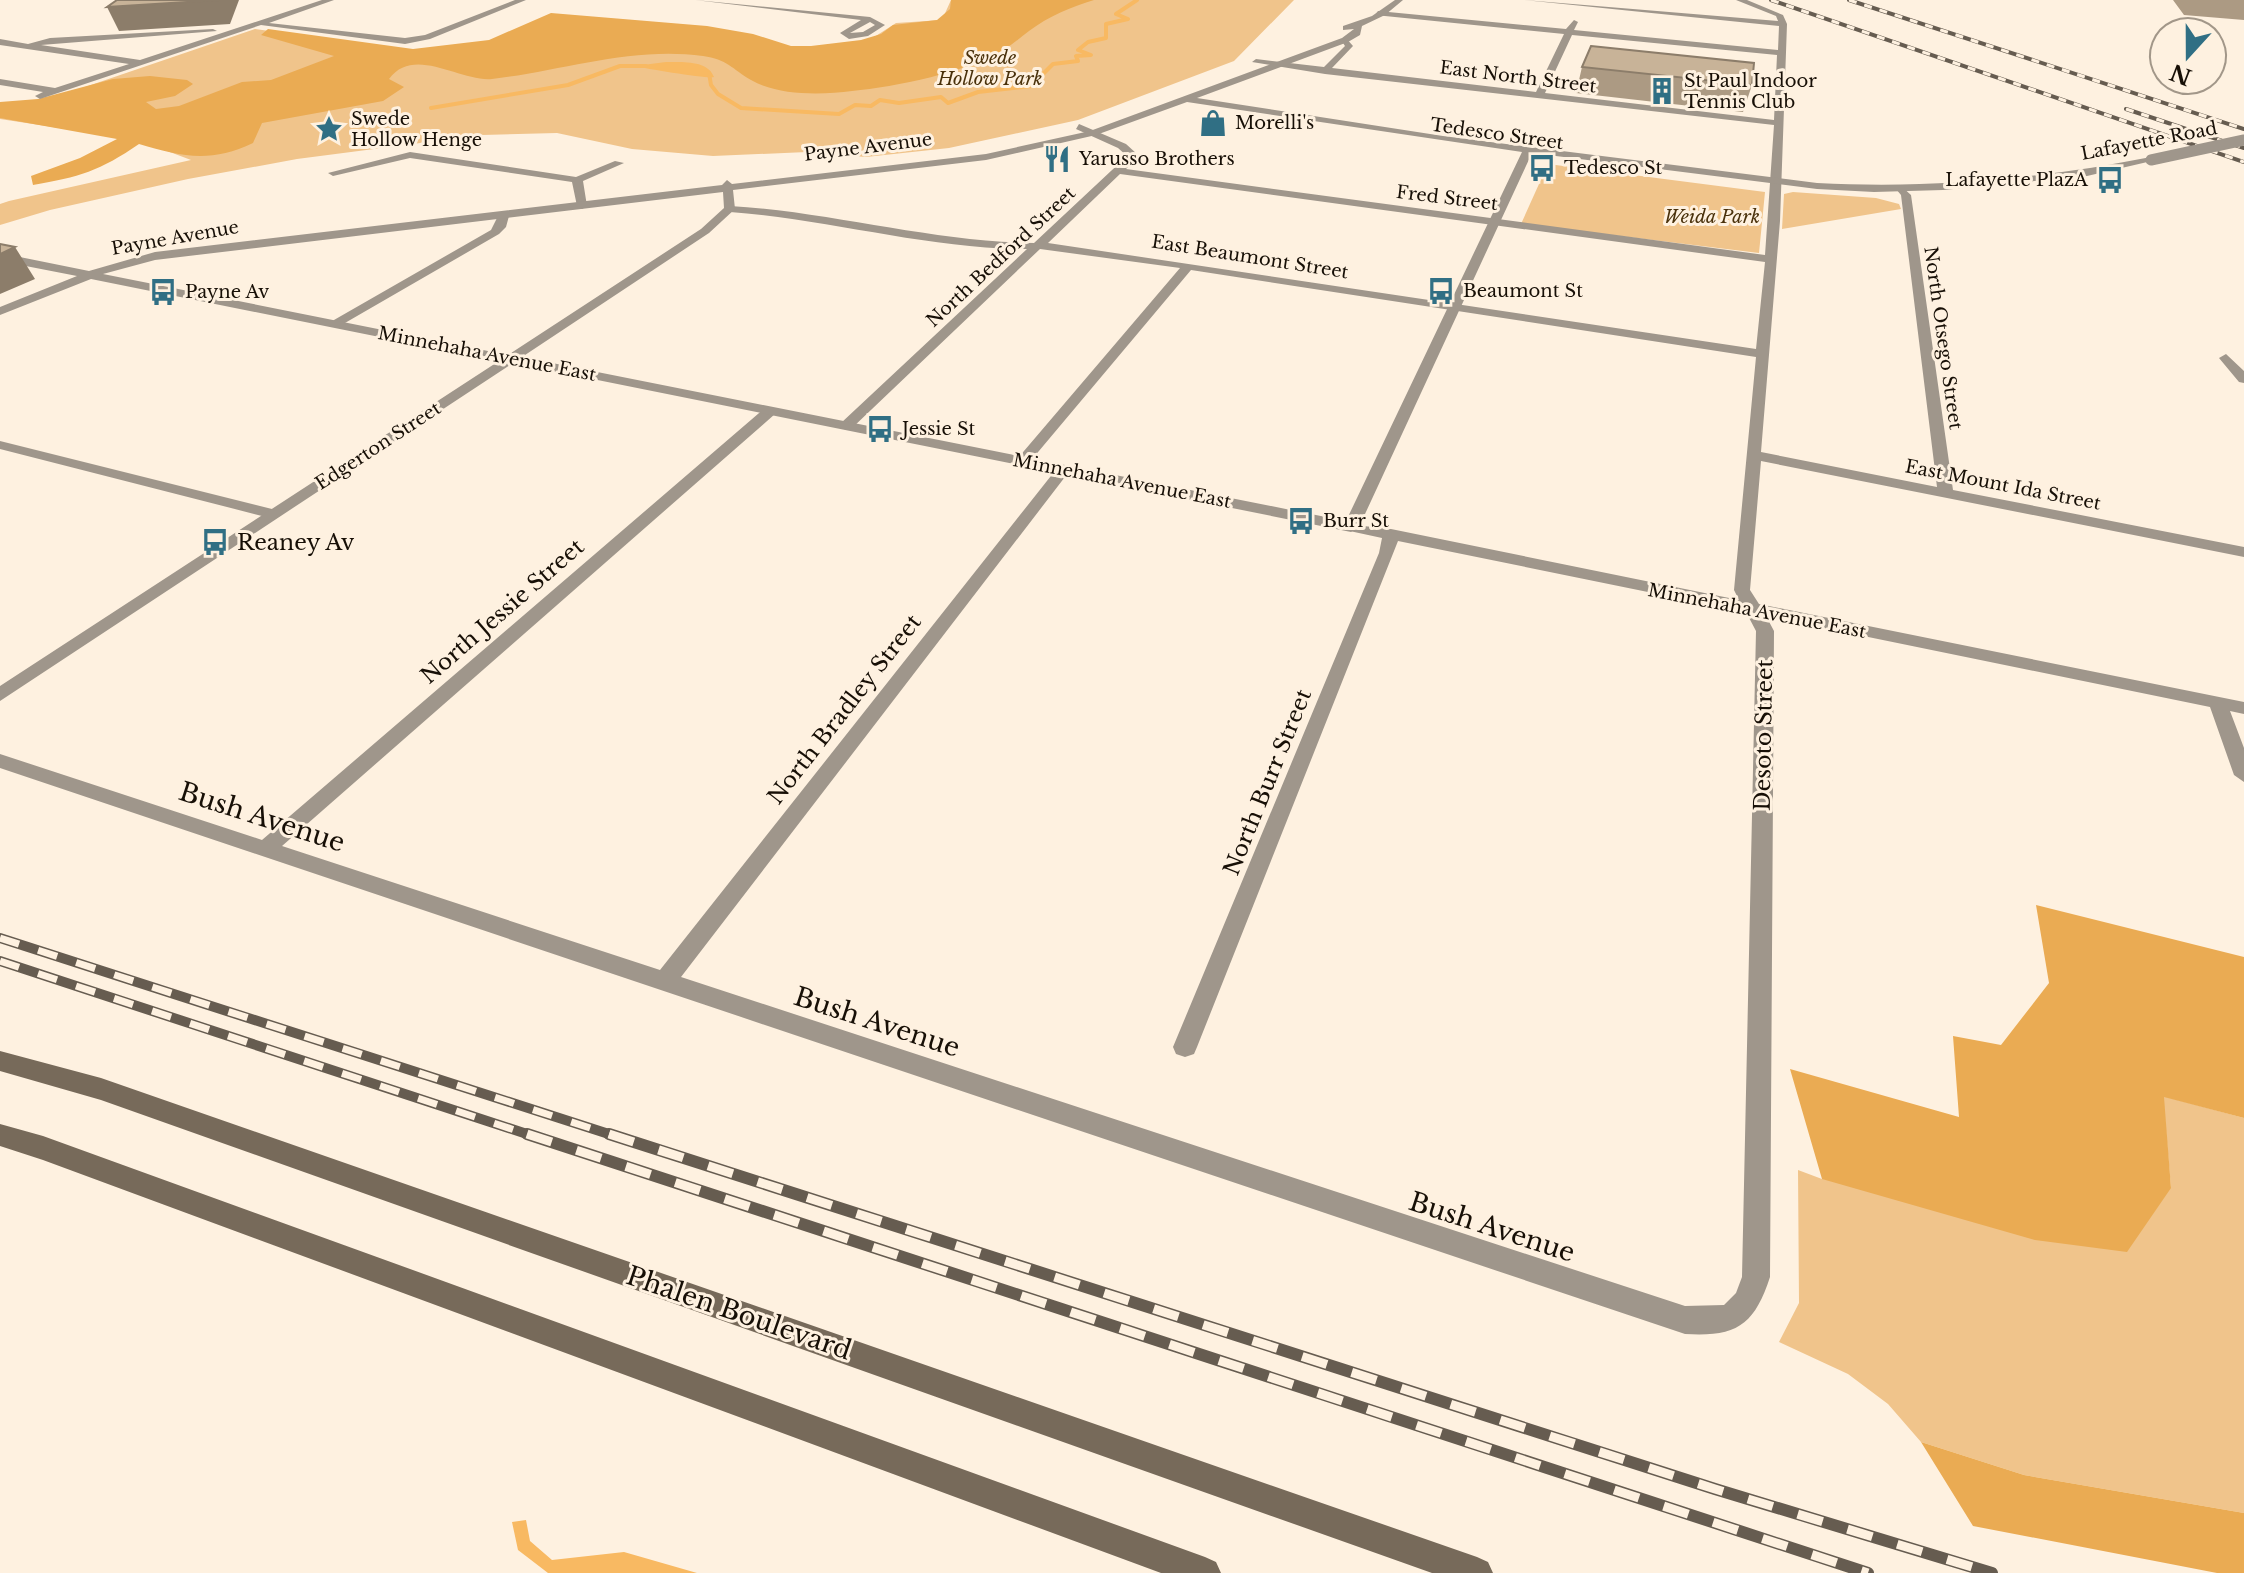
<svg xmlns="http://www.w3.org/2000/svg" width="2244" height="1573" viewBox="0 0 2244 1573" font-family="'Libre Baskerville',serif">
<rect width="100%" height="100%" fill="#fef1e0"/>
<path fill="#f0c48b" d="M951,0h343l-60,61 -156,59 -129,28 -83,9 -59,-5 -94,4 -81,-7 -75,-16 -75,2 -185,24 -109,20 -138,31 -50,15v-21l9,-3 182,-41 -53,-20 -138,-21v-3l255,-87 197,27 346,-7 70,-8 28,-18 46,-3z
M1548,164l217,28 -6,61 -238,-29z
M1793,192l83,6 23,6 2,5 -119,20 2,-35z
M2163,1096l81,22v395l-220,-38 -103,-33 -33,-38 -40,-30 -69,-32 20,-39 -1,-133 24,9 349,9z"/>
<path fill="#eaab53" d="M951,0h143c-23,7 -45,16 -65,31 -8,6 -16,13 -24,18 -38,23 -109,38 -153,42 -30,4 -74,5 -101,-11 -19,-11 -24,-21 -48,-24 -71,-10 -142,15 -211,23 -32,3 -78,-34 -103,0l15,8 -21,14 -121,22 -9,20c-42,20 -71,14 -114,1 -39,27 -60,33 -106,41l-2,-9 49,-18 37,-19 -117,-21v-16l38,-3 75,-20 37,-3 37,4 6,4 -18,12 -29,6 10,7 23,-3 63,-24 29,-2 63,-24 -73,-21 7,-6 145,20 76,-9 62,-27 156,13 46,8 38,12h20l50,-6 20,-6 12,-9 44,-5 13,-11z
M2036,905l208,52v161l-80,-21 7,91 -44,64 -92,-12 -213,-61 -32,-110 169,48 -6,-81 48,9 48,-62z
M1921,1442l103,33 220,38v60h-27l-244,-47z"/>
<path fill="#f8b962" d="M666,62c16,0 42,-2 48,15 -5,2 -67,-8 -79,-11z
M526,1520l4,21 22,19 72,-8 73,21h-149l-30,-23 -6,-28z"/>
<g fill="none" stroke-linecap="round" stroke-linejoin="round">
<path stroke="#f8b962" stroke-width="4" d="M709,73l2,12 7,9 23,14 98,6 16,-9 16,1 9,-6 19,3 42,-6 7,6 30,-11 53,-6 22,-22 25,-3 -2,-5 15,-1 -13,-5 10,-8 18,-4v-14l22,-5 -12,-5 21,-14
M431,108l137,-23 52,-19h26"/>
<path fill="#9f968b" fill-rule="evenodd" d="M322,0h12l-65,23 136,15 20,-3 90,-35h11l-96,39 -25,5 -144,-19 -221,74 -5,-3 8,-4 -43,-7v-6l55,9 74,-24 -129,-19v-6l28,5 22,-6 163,-9 4,2 -176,14 99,15z
M695,0l175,17 15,8 -17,11 -19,3 -9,-6 21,-13zM870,22l5,3 -12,7 -13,1z
M1524,0l254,21 -2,-5 -40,-16h11l36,15 4,9 -7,197 -19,231 176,35 -36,-292 -5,-6 5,-3 10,9 42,295 291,57v10l-483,-96 -11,129 9,14 485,98v12l-14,-3 14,37v34l-10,-7 -24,-68 -444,-91 8,15 -4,646c-16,49 -34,60 -85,57l-1685,-566v-14l262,86 503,-432h10v6l-493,432 378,124 398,-503h10v6l-387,504 1004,329 39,-1 12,-12 6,-16 14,-646 -10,-19 -348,-71 -201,506 -3,7 -9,3 -9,-3 -3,-7 206,-494 3,-15 -37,-8v-6l46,5 348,71 -5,-10 22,-233 -565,-87 -163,194 -5,1 -7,-4 2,-3 162,-190 -140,-19 -189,180 -5,1 -7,-4 2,-3 186,-174c-100,0 -198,-30 -297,-37l-5,-3 5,-3c102,6 202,36 304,37l93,-87 -9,-8 -42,-19 3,-5 47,20 11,10v4l-11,11 639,86 9,-130 -449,-51 -73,-12 4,-3 68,8 21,-21 -4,-6 4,-3 8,9 -21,22 204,24 28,-58 -189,-19 3,-4 188,18 8,-9 4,2 -4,8 204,20 1,-24zM1572,35l205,20 -3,65 -229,-27zM1120,174l645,88 -9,87 -708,-106z
M410,152l166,25 39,-16 9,2 -41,18 4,25 -5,3 -5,-3 -5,-24 -162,-24 -77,18 -5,-3z
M503,213l6,3 -3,11 -7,7 -161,93 -11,-3 164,-94 8,-16z
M2226,354l18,17v12l-5,-1 -20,-24z
M0,441l280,70 2,3 -8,5 -274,-70z"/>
<path fill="#9f968b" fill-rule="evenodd" d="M1395,0h8l-18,15 -23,11 -2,9 -12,7 -151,56 246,38 374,47c112,6 224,-4 334,-26l5,3 -69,16 -144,14 -69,2 -57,-3 -285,-36 -173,374 -8,5 -838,-169 -513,338v-15l499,-325 -408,-82 -91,36v-8l77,-31 -77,-15v-8l89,18 66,-19 567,-67 5,-5 5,4 254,-30 104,-23 252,-93 12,-9 -11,1v-4l29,-10zM1187,102l335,50 -176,369 -824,-164 187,-124 26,-24 -2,-19 253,-30 110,-25zM723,192l1,16 -23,21 -193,126 -405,-81 52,-14z"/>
<path fill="#776a5a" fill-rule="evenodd" d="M0,1051l101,27 1376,479 11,5 5,11h-61l-1331,-473 -101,-29z
M0,1124l43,12 1162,421 11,5 5,11h-60l-1118,-413 -43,-14z"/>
<g stroke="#665c50" stroke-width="4">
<path id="rail-far2" d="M1771,0l473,162
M1849,0l395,129
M2126,109l118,39"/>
</g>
<g stroke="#665c50" stroke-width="10">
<path id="rail-far1" d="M0,938l615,198
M0,961l533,175"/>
</g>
<g stroke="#665c50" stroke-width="12">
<path id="rail" d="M527,1134l1341,439
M609,1134l1106,355 277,84"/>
</g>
<use href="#rail-far2" stroke="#fef1e0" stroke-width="3" stroke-dasharray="8" stroke-linecap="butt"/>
<use href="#rail-far1" stroke="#fef1e0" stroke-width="7" stroke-dasharray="20" stroke-linecap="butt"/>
<use href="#rail" stroke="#fef1e0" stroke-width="9" stroke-dasharray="26" stroke-linecap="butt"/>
<path stroke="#9f968b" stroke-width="11" d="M2151,160l93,-20"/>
</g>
<path fill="#ac9a83" d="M2173,0h71v20l-60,-5z
M1582,67l170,18 -9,27 -167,-19z"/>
<path fill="#8c7d6a" d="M219,0h20l-9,24 -111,7 -12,-24z
M15,247l20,32 -35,15v-40z"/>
<path fill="#c8b398" stroke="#8c7d6a" stroke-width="2" d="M117,0h102l-112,7z
M1591,46l163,17 -2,22 -170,-18z
M0,244l15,3 -15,7z"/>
<defs>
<g id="building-bare" transform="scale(2.16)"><path d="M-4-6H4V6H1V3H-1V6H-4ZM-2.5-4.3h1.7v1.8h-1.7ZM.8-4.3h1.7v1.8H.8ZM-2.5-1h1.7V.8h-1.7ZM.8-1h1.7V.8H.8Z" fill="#306f84" stroke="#fef1e0" stroke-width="2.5" paint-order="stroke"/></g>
<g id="shop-bare" transform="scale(2.16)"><path d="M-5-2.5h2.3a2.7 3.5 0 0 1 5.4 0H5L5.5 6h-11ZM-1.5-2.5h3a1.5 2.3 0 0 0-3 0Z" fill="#306f84" stroke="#fef1e0" stroke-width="2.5" paint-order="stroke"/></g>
<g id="sight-bare" transform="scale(2.16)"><path d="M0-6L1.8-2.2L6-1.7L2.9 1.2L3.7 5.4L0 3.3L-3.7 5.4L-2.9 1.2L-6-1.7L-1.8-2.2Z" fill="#306f84" stroke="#fef1e0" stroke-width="2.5" paint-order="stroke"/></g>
<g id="restaurant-bare" transform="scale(2.16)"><path d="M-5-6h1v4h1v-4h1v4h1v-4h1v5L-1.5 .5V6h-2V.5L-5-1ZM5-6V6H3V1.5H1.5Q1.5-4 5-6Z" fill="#306f84" stroke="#fef1e0" stroke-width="2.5" paint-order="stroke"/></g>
<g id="bus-bare" transform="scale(2.16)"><path d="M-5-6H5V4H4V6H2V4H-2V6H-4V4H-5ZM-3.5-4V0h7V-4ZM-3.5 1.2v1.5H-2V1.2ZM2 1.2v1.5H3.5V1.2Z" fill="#306f84" stroke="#fef1e0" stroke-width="2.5" paint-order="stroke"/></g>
</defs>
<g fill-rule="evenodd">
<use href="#building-bare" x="1662" y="91"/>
<use href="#shop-bare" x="1213" y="123"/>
<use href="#sight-bare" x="329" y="129"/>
<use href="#restaurant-bare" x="1057" y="159"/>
<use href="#bus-bare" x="1542" y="168"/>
<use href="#bus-bare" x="2110" y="180"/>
<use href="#bus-bare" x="1441" y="291"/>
<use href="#bus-bare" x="163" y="292"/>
<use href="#bus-bare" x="880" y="429"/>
<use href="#bus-bare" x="1301" y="521"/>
<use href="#bus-bare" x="215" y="542"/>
</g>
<g text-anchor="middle" stroke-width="6" stroke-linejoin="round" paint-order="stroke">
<g font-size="18" font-style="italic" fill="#4a310b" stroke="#fef1e0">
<text x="990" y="64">Swede<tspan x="990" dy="21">Hollow Park</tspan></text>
<text x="1712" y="223">Weida Park</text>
</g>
<g font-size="18" fill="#170f06" stroke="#fef1e0">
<text transform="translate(1518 77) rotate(7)" y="6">East North Street</text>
<text transform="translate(1497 134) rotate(8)" y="6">Tedesco Street</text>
<text transform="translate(2149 141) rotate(-11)" y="6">Lafayette Road</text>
<text transform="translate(868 147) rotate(-7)" y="6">Payne Avenue</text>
<text transform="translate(1447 198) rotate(7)" y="6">Fred Street</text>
<text transform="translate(175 238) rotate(-10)" y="6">Payne Avenue</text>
<text transform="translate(1001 257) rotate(-43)" y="6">North Bedford Street</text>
<text transform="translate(1250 257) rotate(9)" y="6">East Beaumont Street</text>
<text transform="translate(1943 338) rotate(82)" y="6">North Otsego Street</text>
<text transform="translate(487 354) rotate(11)" y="6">Minnehaha Avenue East</text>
<text transform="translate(378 446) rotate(-33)" y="6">Edgerton Street</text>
<text transform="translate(1122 481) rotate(11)" y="6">Minnehaha Avenue East</text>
<text transform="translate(2003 485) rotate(11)" y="6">East Mount Ida Street</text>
<text transform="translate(1757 611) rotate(11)" y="6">Minnehaha Avenue East</text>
</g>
<g font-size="18" fill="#170f06" stroke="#fef1e0" text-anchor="start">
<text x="1684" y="87">St Paul Indoor<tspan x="1684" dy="21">Tennis Club</tspan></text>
<text x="351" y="125">Swede<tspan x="351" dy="21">Hollow Henge</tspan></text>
<text x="1235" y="129">Morelli's</text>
<text x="1079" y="165">Yarusso Brothers</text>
<text x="1564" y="174">Tedesco St</text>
<text x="2088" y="186" text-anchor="end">Lafayette PlazA</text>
<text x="1463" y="297">Beaumont St</text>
<text x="185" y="298">Payne Av</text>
<text x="902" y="435">Jessie St</text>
<text x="1323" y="527">Burr St</text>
</g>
<g font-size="22" fill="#170f06" stroke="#fef1e0" text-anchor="start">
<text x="237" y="550">Reaney Av</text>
</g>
<g font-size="22" fill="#170f06" stroke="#fef1e0">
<text transform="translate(502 611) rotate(-41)" y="8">North Jessie Street</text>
<text transform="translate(844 709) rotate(-52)" y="8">North Bradley Street</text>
<text transform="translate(1763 735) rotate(-89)" y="8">Desoto Street</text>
<text transform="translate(1267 782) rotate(-68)" y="8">North Burr Street</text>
</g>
<g font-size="26" fill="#170f06" stroke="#fef1e0">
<text transform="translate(262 817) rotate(18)" y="9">Bush Avenue</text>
<text transform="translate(877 1022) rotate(18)" y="9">Bush Avenue</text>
<text transform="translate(1492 1227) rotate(18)" y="9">Bush Avenue</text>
<text transform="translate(739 1313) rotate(19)" y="9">Phalen Boulevard</text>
</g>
</g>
<g transform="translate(2188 56) rotate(201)"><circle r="38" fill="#fef1e0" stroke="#a29789" stroke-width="2"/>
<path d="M0-6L14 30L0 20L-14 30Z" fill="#306f84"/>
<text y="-12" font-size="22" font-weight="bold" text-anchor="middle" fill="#170f06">N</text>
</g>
</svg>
